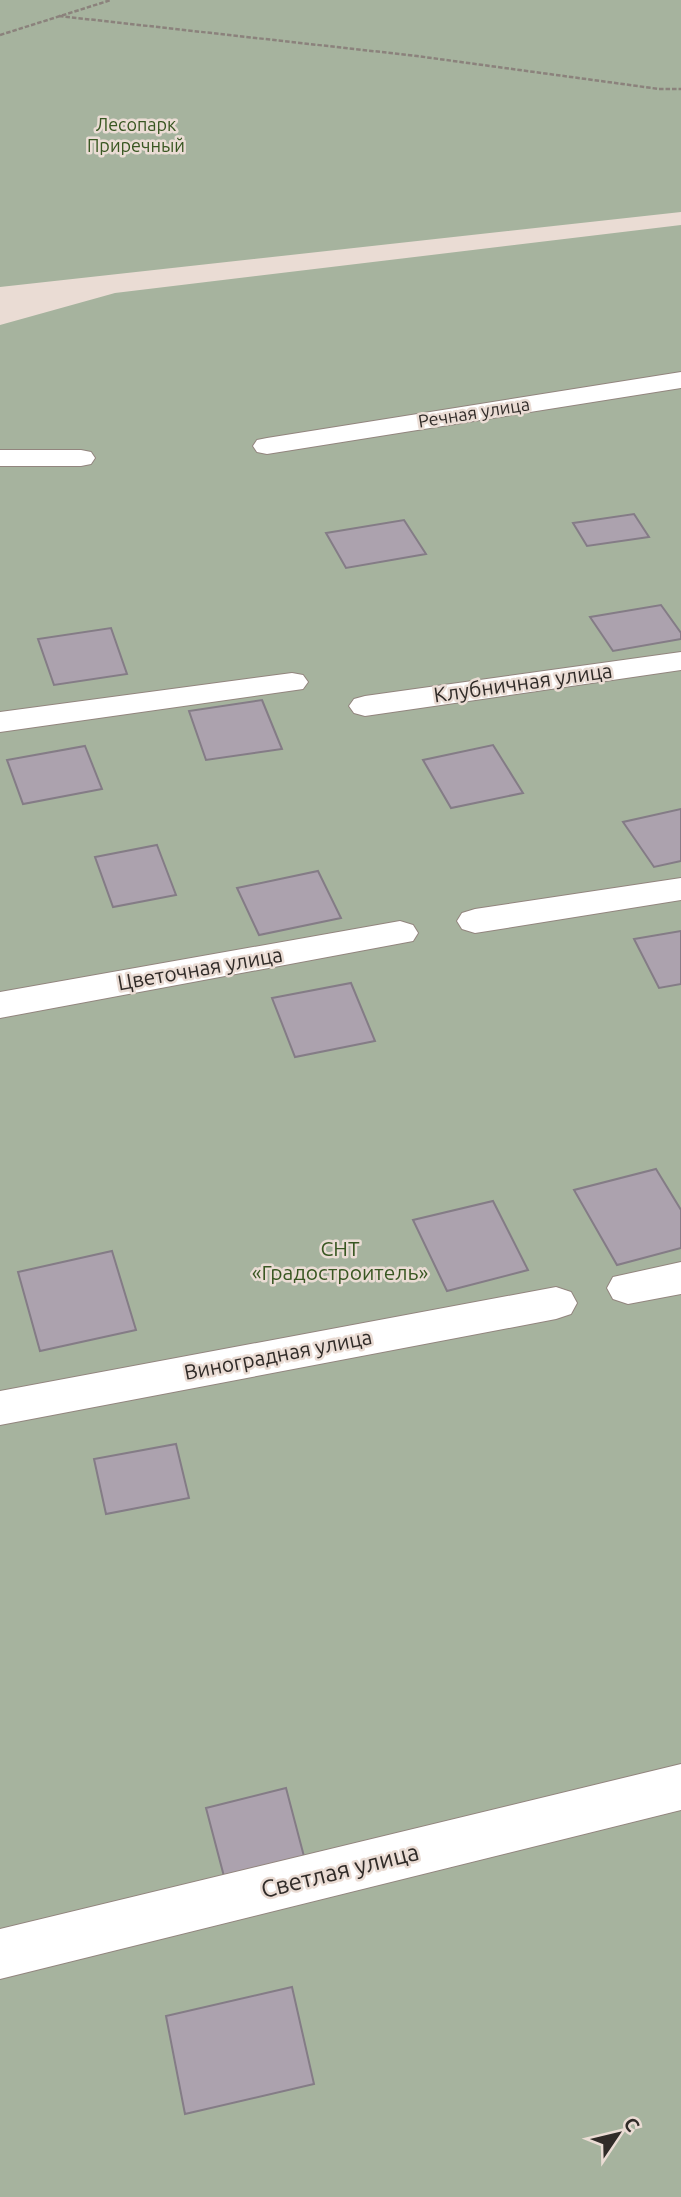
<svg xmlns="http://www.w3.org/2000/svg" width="681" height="2197" viewBox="0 0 681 2197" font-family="Ubuntu,sans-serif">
<rect width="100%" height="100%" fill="#eadcd4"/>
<path fill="#a6b39e" d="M0,0h681v212l-681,75z
M681,225v1972h-681v-1872l115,-32z"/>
<path fill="#aca2ae" stroke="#847c86" stroke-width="2" d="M634,514l15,23 -62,9 -14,-23z
M404,520l22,34 -80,14 -20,-35z
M661,605l20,28v6l-68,12 -23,-34z
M111,628l16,46 -73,11 -16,-46z
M262,700l20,49 -76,11 -17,-49z
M493,745l30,48 -72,15 -28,-48z
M85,746l17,43 -79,15 -16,-44z
M681,809v52l-27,6 -31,-45z
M157,845l19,50 -63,12 -18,-50z
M318,871l23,47 -82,17 -22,-47z
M681,931v53l-22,4 -25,-49z
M351,983l24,58 -80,16 -23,-59z
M656,1169l25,41v38l-64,17 -43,-75z
M493,1201l35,69 -81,21 -34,-71z
M112,1251l24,79 -96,21 -22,-79z
M176,1444l13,54 -83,16 -12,-55z
M286,1788l20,76 -80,20 -20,-76z
M292,1987l22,97 -129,30 -19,-98z"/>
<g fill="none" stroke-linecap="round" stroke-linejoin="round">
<g stroke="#92857e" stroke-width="2">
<path id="minor" d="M681,372v16l-414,66 -10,-2 -4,-6 4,-6 10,-2z
M0,450h81l10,2 4,6 -4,6 -10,2h-81z
M681,652v18l-316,46 -11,-3 -5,-7 5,-7 11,-3z
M292,673l11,2 5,7 -5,7 -303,43v-20z
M681,878v22l-206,33 -13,-4 -5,-8 5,-8 13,-4z
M400,921l13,4 5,8 -5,8 -413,77v-26z
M681,1262v32l-53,10 -15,-5 -6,-11 6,-11z
M556,1287l15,5 6,11 -6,11 -15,5 -556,106v-34z
M681,1764v46l-681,169v-50z"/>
</g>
<path stroke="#8b827c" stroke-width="2.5" stroke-dasharray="4.5 2" stroke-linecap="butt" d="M59,16l358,40 242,33h22
M0,35l111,-35"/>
<use href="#minor" fill="#fff" fill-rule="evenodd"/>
</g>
<g text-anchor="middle" stroke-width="5" stroke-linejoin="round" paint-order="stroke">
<g font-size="18" fill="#395722" stroke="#eadcd4">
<text x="136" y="131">Лесопарк<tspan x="136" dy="21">Приречный</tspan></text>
</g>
<g font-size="18" fill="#302b28" stroke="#eadcd4">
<text transform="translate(474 413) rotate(-9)" y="6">Речная улица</text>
</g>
<g font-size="21" fill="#302b28" stroke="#eadcd4">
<text transform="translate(523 683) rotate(-8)" y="7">Клубничная улица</text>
<text transform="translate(200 969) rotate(-10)" y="7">Цветочная улица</text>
<text transform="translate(278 1355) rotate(-11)" y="7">Виноградная улица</text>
</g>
<g font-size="21" fill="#395722" stroke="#eadcd4">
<text x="340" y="1256">СНТ<tspan x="340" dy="24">«Градостроитель»</tspan></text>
</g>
<g font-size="24" fill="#302b28" stroke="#eadcd4">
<text transform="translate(340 1871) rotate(-14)" y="8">Светлая улица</text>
</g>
</g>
<g transform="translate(618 2134) rotate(55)" stroke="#eadcd4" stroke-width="5" paint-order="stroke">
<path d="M0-5L12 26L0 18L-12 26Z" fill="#302b28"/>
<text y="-10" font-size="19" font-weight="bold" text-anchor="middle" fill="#302b28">С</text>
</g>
</svg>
